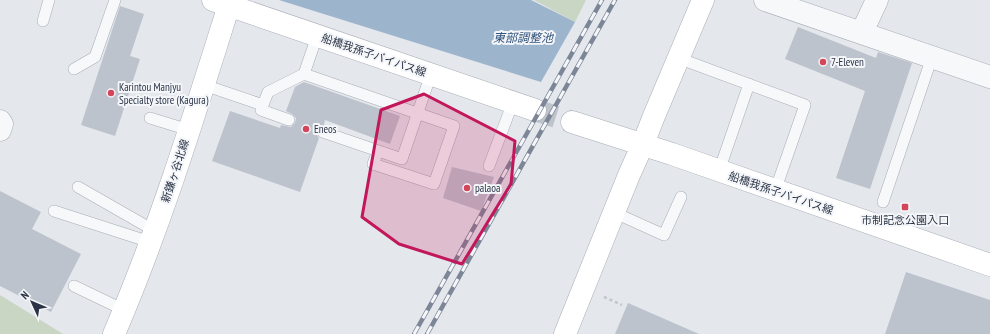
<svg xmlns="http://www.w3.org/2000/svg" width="990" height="334" viewBox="0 0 990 334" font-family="'PT Sans Narrow','Noto Sans JP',sans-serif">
<rect width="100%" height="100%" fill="#e4e7ec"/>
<path fill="#c9d6c4" d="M534,0h52l-11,22z
M0,295l63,39h-63z"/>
<path fill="#9db4cd" d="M279,0h252l44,22 -34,60z"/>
<path fill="#bdc3cc" d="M120,6l24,8 -14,42 10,3 -25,77 -34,-11z
M798,27l78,31 2,-6 34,11 -42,126 -34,-11 29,-87 -80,-32z
M304,82l96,34 -10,28 -65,-24 -1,5 -5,2 -2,2 -1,5 3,4 -19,54 -88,-31 18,-50 50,17 1,-3 10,2 4,-4 1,-5 -4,-4 -6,-3 9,-24z
M452,167l42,10 -13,34 -38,-13z
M0,191l41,21 -9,17 49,25 -30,58 -51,-26z
M906,272l84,28v34h-105z
M628,303l71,31h-84z"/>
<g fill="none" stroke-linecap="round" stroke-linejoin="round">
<path stroke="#bfc3cb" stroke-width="22" stroke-dasharray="22 11" stroke-linecap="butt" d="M535,110l37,12"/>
<g stroke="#a8aeb7" stroke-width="12">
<path id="lane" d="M43,21l6,-21
M678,58l127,47 -30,86
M74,69l21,-12 20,-57
M304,74l13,-38
M204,85l59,20 5,-13 36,-18 150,52 -20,58 -61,-20 5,-13
M263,105l-2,5 28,10
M150,118l39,12
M323,132l79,27 29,-85
M489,166l24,-64
M719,171l30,-87
M78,187l77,44
M883,202l49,-145
M54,211l96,31
M613,212l51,23 17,-38
M74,286l50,24"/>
</g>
<g stroke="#a8aeb7" stroke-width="23">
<path id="street" d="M765,0l225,77
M862,32l15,-32
M0,121l2,3 -2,6"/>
</g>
<g stroke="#a8aeb7" stroke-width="23">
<path id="secondary" d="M213,0l322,110
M572,122l100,32 318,111
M114,334c46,-107 80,-218 115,-329
M565,334l64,-159 14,-31 11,-28 49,-116"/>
</g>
<path stroke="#c2c5cb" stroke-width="2.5" stroke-dasharray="3 3" stroke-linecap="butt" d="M604,297l18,8"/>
<use href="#lane" stroke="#f7f8fa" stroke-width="11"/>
<use href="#street" stroke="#f7f8fa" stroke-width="22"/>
<use href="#secondary" stroke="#fff" stroke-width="22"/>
<g stroke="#7c8697" stroke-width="4.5">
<path id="rail" d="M414,334l188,-334
M427,334l188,-334"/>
</g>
<use href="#rail" stroke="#f4f6f9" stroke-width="3" stroke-dasharray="9" stroke-linecap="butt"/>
</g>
<path fill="#c2185b" fill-opacity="0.2" stroke="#c2185b" stroke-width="3" stroke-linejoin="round" d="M424,94l91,47 -4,43 -49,80 -63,-20 -37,-27 19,-107z"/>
<g fill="#d5455a" stroke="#f4f6f9" stroke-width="1.5">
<circle cx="823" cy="62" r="4"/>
<circle cx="111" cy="93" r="4"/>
<circle cx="306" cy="129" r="4"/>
<circle cx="467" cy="188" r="4"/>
<rect x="901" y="203" width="8" height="8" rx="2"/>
</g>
<g text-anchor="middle" stroke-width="4" stroke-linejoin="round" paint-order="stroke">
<g font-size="11" fill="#2a3446" stroke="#f4f6f9">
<text transform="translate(374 55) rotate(19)" y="4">船橋我孫子バイパス線</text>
<text transform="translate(175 171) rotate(-72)" y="4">新鎌ヶ谷北線</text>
<text transform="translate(781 193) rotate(19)" y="4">船橋我孫子バイパス線</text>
</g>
<g font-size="11" fill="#2a3446" stroke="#f4f6f9" text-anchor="start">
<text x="831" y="66">7-Eleven</text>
<text x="119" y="91">Karintou Manjyu<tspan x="119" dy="13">Specialty store (Kagura)</tspan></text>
<text x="314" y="133">Eneos</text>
<text x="475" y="192">palaoa</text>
<text x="905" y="224" text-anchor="middle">市制記念公園入口</text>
</g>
<g font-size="12" font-style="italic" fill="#32537c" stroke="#f4f6f9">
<text x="523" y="42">東部調整池</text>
</g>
</g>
<g transform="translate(32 302) rotate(314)" stroke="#f4f6f9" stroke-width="3" paint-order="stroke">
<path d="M0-3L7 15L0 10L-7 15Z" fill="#2a3446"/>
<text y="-6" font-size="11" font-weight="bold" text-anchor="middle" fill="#2a3446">N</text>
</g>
</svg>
